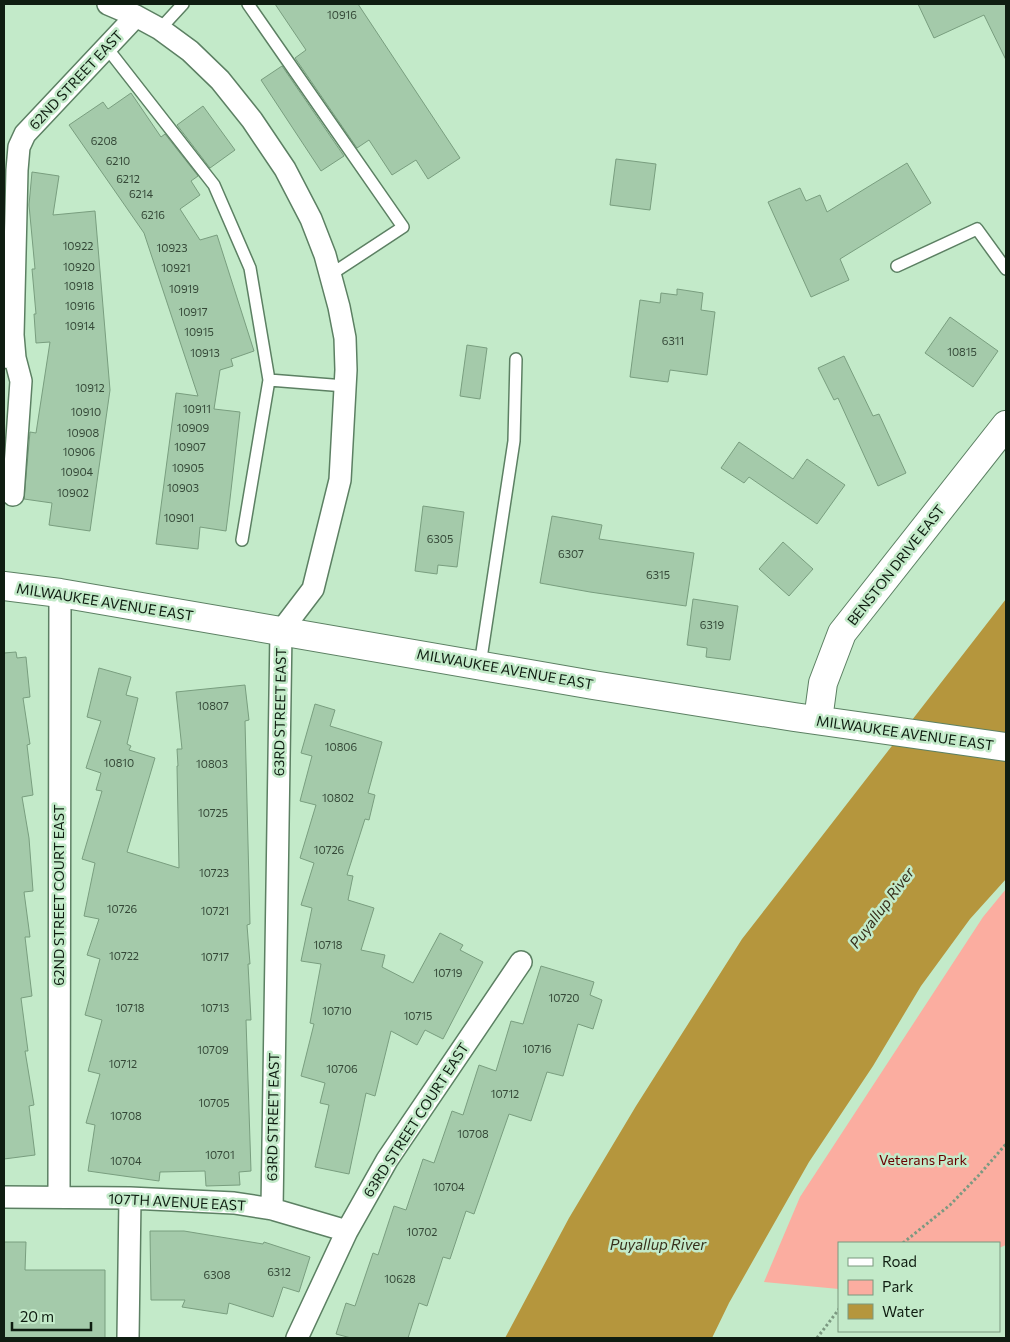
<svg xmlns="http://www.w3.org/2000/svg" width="1010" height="1342" viewBox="0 0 1010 1342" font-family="Commissioner,sans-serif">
<rect width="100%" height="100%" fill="#c3eac9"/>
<path fill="#fbada0" d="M1006,889v356l-7,3v-5h-160v46l-75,-7 36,-85 183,-280z"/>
<path fill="#b5963d" d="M1006,599v280l-36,40 -49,67 -48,80 -64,96 -80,141 -17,35h-207l64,-120 67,-112 106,-167z"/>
<path fill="#a4caaa" stroke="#799e7f" d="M275,4h83l102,154 -32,21 -12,-19 -24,15 -23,-35 -12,8 -62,-90 11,-8z
M918,4h88v56l-22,-45 -50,23z
M282,66l62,90 -23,15 -60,-91z
M131,93l30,44 4,-3 33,42 -7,5 9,14 -20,14 20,31 17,-5 37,116 -23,8 2,7 -13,4 -6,39 26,3 -10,87 -4,32 -26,-4 -2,22 -42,-5 20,-151 22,3 -54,-163 -75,-108 34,-23 5,7z
M203,106l32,44 -25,18 -33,-43z
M616,159l40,5 -6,46 -40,-5z
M907,163l24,40 -91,56 9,21 -38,17 -43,-95 32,-14 6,13 14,-6 7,17z
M32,172l27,4 -6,39 42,-4 15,179 -20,141 -41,-6 3,-22 -28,-4 6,-67 6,1 14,-91 -14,1 -2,-29h2l-4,-45h3l-6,-64z
M677,289l26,4 -2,17 14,2 -8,63 -37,-5 -2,12 -38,-5 10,-77 20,3 1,-10 16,2z
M950,317l48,34 -25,36 -48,-34z
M467,345l20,3 -7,51 -20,-3z
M844,356l29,60 6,-2 27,59 -28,13 -40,-88 -4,2 -16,-32z
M739,442l54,37 14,-20 38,26 -28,39 -68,-47 -5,6 -23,-15z
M423,506l41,6 -7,55 -19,-2 -1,9 -22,-3z
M552,516l50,9 -3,14 95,14 -8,53 -96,-14 -50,-9z
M783,542l30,27 -24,27 -30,-27z
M693,599l45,7 -8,54 -24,-3 1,-9 -20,-3z
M16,652l1,6 9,-1 4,40 -7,1 7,46 -3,1 6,50 -11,2 7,41 4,53 -9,1 6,45h-5l7,59 -11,2 7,53h-3l9,54 -5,1 6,49 -31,4v-506z
M99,668l32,9 -5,18 12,3 -11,46 4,2 -2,4 26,8 -28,94 52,16 -2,-102h1l-1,-17h5l-6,-57 69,-7 4,35 -4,1 5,203 -3,1 3,39h-2l3,56h-5l5,151 -12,1 1,13 -34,1 -1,-15 -45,1 -1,9 -71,-10 7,-46 -9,-2 14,-49 -12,-3 14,-51 -17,-5 15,-56 -13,-4 12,-36 -15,-3 11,-53 -13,-4 20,-68 -6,-1 5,-17 -15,-5 15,-47 -14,-4z
M315,704l20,6 -5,16 52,16 -14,51 7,2 -6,25 -4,-1 -18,56 6,1 -5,24 26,8 -13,42 24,5 -3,12 31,16 27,-50 23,12 -3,5 23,12 -40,77 -18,-9 -8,15 -26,-14 -16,65 -9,-3 -17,81 -34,-7 14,-62 -9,-2 5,-20 -24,-7 13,-52 -4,-1 11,-59 -20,-3 11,-53 -11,-3 13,-42 -14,-5 16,-53 -16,-4 12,-45 -11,-3z
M541,966l53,16 -4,13 12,5 -9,29 -15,-5 -15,52 -16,-4 -16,49 -22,-7 -35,100 -8,-3 -16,48 -7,-2 -16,49 -8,-3 -11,35h-57l-15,-4 10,-31 9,3 18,-53 5,2 16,-49 12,4 17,-51 11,4 18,-52 11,4 16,-50 17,6 15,-50 12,3z
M150,1231h34l79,13 1,-2 46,15 -11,35 -16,-5 -10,30 -44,-14 -2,11 -45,-7 3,-7h-34z
M4,1242h22l-1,28h80v68h-101z"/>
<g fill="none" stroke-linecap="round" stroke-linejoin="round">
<g stroke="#5c8063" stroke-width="14">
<path id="lane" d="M248,4l155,223 -73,48
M160,29l23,-25
M107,48l107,137 36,83 19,112 -27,160
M897,266l80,-37 29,40
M269,380l76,6
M480,665l34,-224 2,-82"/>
</g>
<g stroke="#5c8063" stroke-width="24">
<path id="street" d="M108,4l28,12 24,13 30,22 30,29 32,40 33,49 26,50 14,36 14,52 6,31 1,32 -6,110 -27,109 -32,42 -9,578
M4,357l11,1 6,23 -8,114
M15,358l-2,-23 4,-165 2,-23 6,-13 111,-118
M4,1197l126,1 104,5 38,6 75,22
M59,1197l1,-604
M128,1338l2,-140
M297,1338l50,-107 40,-71 134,-198"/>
</g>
<g stroke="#5c8063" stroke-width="30">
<path id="secondary" d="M4,586l56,7 533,92 201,32 212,30
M818,720l5,-37 19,-50 164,-208"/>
</g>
<path stroke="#7c9981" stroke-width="3" stroke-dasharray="2.5 2.5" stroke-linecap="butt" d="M903,1243l47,-38 29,-30 27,-31
M817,1338l22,-29"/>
<use href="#lane" stroke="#fff" stroke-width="11"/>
<use href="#street" stroke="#fff" stroke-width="21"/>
<use href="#secondary" stroke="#fff" stroke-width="28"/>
</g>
<g text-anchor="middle" stroke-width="5" stroke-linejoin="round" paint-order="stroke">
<g font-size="11" fill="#344837">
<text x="342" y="19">10916</text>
<text x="104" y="145">6208</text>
<text x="118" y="165">6210</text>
<text x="128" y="183">6212</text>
<text x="141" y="198">6214</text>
<text x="153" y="219">6216</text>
<text x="78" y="250">10922</text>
<text x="172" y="252">10923</text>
<text x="79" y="271">10920</text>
<text x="176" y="272">10921</text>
<text x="79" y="290">10918</text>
<text x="184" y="293">10919</text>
<text x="80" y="310">10916</text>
<text x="193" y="316">10917</text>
<text x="80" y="330">10914</text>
<text x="199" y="336">10915</text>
<text x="673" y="345">6311</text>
<text x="962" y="356">10815</text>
<text x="205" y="357">10913</text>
<text x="90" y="392">10912</text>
<text x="197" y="413">10911</text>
<text x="86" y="416">10910</text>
<text x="193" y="432">10909</text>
<text x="83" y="437">10908</text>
<text x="190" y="451">10907</text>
<text x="79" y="456">10906</text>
<text x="188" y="472">10905</text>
<text x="77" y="476">10904</text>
<text x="183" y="492">10903</text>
<text x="73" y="497">10902</text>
<text x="179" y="522">10901</text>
<text x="440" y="543">6305</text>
<text x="571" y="558">6307</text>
<text x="658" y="579">6315</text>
<text x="712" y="629">6319</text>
<text x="213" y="710">10807</text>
<text x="341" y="751">10806</text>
<text x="119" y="767">10810</text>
<text x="212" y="768">10803</text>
<text x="338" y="802">10802</text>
<text x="213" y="817">10725</text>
<text x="329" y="854">10726</text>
<text x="214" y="877">10723</text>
<text x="122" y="913">10726</text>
<text x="215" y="915">10721</text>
<text x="328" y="949">10718</text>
<text x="124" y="960">10722</text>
<text x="215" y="961">10717</text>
<text x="448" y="977">10719</text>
<text x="564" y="1002">10720</text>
<text x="130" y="1012">10718</text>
<text x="215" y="1012">10713</text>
<text x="337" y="1015">10710</text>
<text x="418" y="1020">10715</text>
<text x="537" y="1053">10716</text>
<text x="213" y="1054">10709</text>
<text x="123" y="1068">10712</text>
<text x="342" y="1073">10706</text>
<text x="505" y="1098">10712</text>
<text x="214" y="1107">10705</text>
<text x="126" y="1120">10708</text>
<text x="473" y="1138">10708</text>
<text x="220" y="1159">10701</text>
<text x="126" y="1165">10704</text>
<text x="449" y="1191">10704</text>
<text x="422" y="1236">10702</text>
<text x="279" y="1276">6312</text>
<text x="217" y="1279">6308</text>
<text x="400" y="1283">10628</text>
</g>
<g font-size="14" fill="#0f1d11" stroke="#c3eac9">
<text transform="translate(76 80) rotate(-47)" y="5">62ND STREET EAST</text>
<text transform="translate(896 565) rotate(-52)" y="5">BENSTON DRIVE EAST</text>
<text transform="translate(105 602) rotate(9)" y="5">MILWAUKEE AVENUE EAST</text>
<text transform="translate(505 669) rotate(10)" y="5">MILWAUKEE AVENUE EAST</text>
<text transform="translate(280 712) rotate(-89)" y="5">63RD STREET EAST</text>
<text transform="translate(905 733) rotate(8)" y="5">MILWAUKEE AVENUE EAST</text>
<text transform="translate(59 895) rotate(-90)" y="5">62ND STREET COURT EAST</text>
<text transform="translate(273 1117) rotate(-89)" y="5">63RD STREET EAST</text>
<text transform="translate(416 1120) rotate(-57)" y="5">63RD STREET COURT EAST</text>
<text transform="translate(177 1202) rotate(3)" y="5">107TH AVENUE EAST</text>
</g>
<g font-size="14" fill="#6a0000" stroke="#c3eac9">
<text x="923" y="1165">Veterans Park</text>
</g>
<g font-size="15" font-style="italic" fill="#362e1a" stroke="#c3eac9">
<text transform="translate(882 908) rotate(-53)" y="5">Puyallup River</text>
<text x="658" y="1250">Puyallup River</text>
</g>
</g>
<rect width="1010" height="1342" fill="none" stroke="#0f1d11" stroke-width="10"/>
<rect x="838" y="1242" width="162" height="90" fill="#c3eac9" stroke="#7b987f"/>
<rect x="848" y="1258" width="25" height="8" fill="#ffffff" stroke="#7b987f"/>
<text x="882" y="1267" font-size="15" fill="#0f1d11">Road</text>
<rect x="848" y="1280" width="25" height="15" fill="#fbada0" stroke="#7b987f"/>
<text x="882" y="1292" font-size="15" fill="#0f1d11">Park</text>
<rect x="848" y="1304" width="25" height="15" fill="#b5963d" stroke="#7b987f"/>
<text x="882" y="1317" font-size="15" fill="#0f1d11">Water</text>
<path d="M12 1322v8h79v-8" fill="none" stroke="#0f1d11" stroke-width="2.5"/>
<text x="20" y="1322" font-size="15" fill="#0f1d11" stroke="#c3eac9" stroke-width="4" paint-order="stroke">20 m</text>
</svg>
